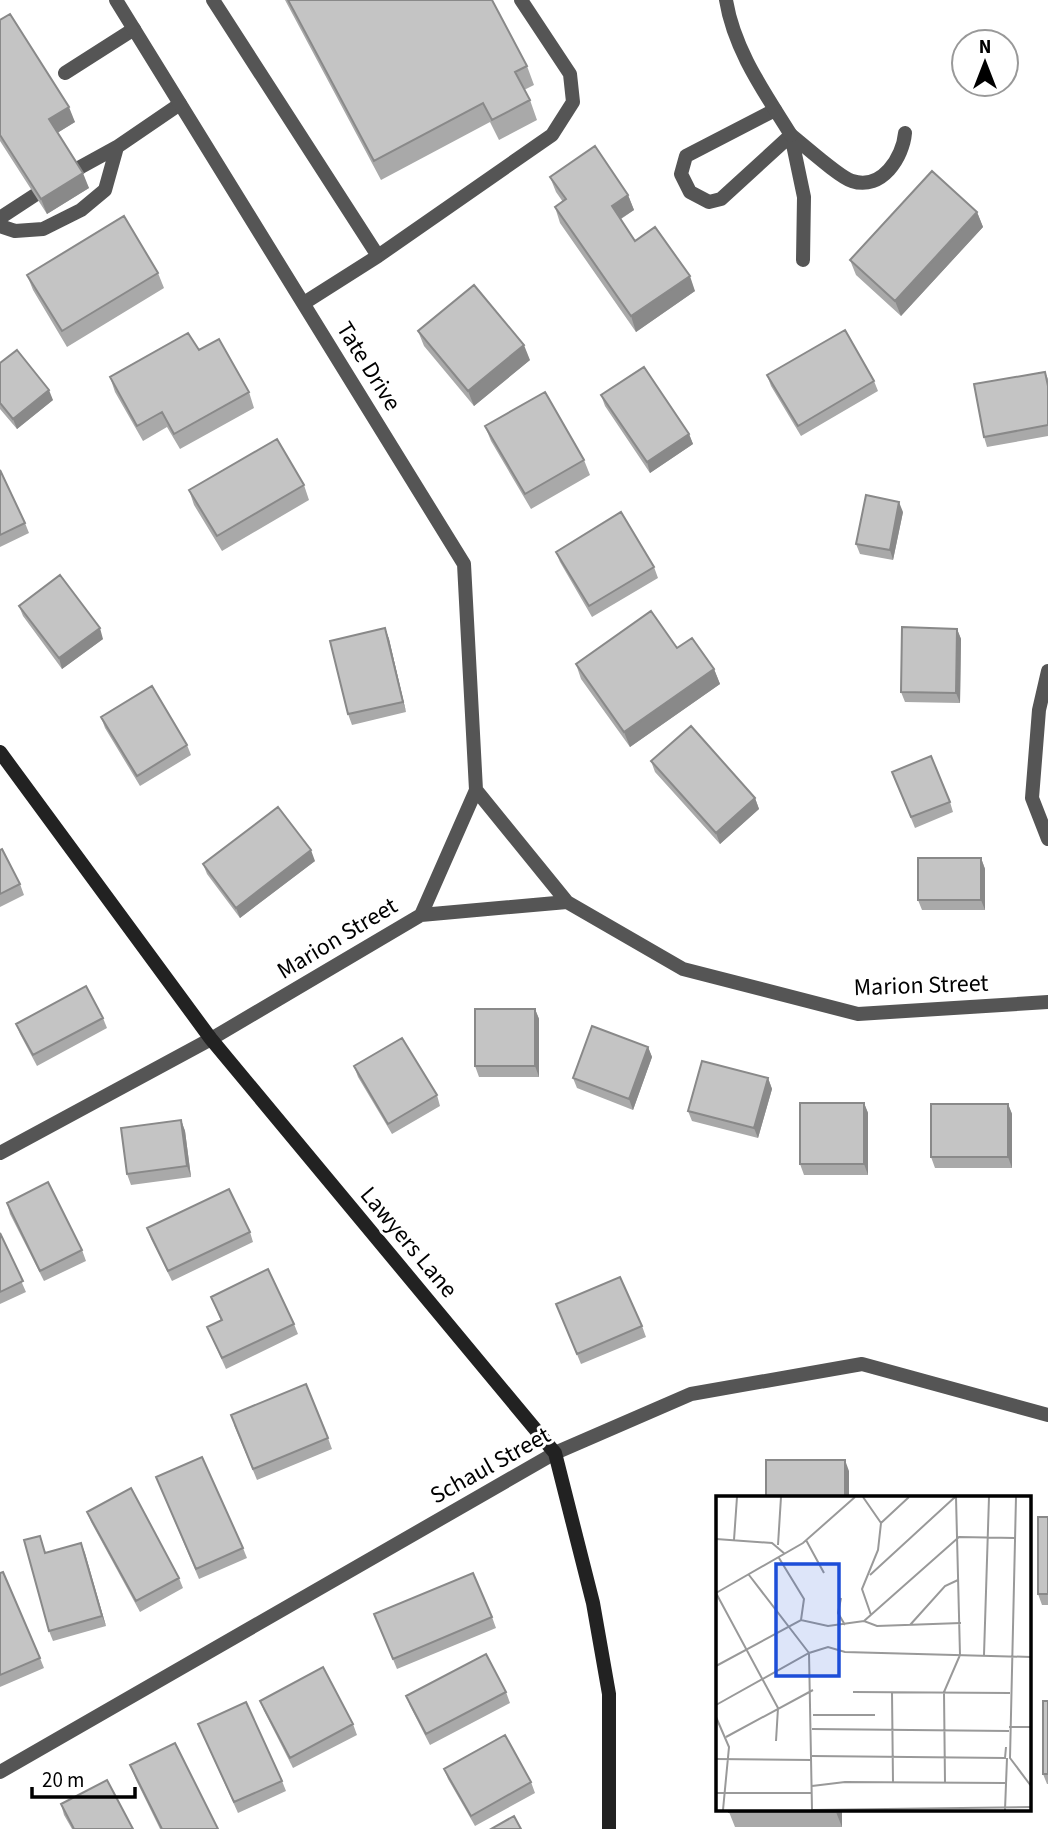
<svg xmlns="http://www.w3.org/2000/svg" width="1048" height="1829" viewBox="0 0 1048 1829" font-family="'Source Sans 3',sans-serif">
<rect width="100%" height="100%" fill="#fff"/>
<g fill="none" stroke-linecap="round" stroke-linejoin="round">
<path stroke="#555" stroke-width="14" d="M213,0l165,256
M65,73l69,-44
M775,110l-89,46 -5,18 9,18 19,10 12,-3 70,-64
M791,135c13,10 48,42 61,46 30,10 51,-24 53,-48
M791,135l13,62 -1,63
M77,169l40,-22
M0,218l35,-23
M0,226l15,5 28,-2 38,-19 24,-20 12,-43 63,-43
M304,303l74,-47 174,-121 21,-33 -3,-28 -49,-74"/>
<path stroke="#555" stroke-width="14" d="M116,0l348,564 12,226 -55,125
M726,0c8,50 39,93 65,135
M1048,671l-9,39 -7,88 16,41
M476,790l91,112
M0,1153l211,-114 210,-124 146,-13 116,67 175,45 190,-12
M0,1772l555,-319 136,-59 171,-30 186,51"/>
<path stroke="#222" stroke-width="14" d="M0,752l211,287 344,414 38,150 16,91v135"/>
</g>
<path fill="#a9a9a9" d="M285,0h207l35,66 7,19 -10,5 6,10 7,20 -38,20 -9,-18 -109,58z
M0,20l75,102 -18,11 32,55 -42,26 -47,-73z
M550,177l78,18 6,15 -13,9 14,22 60,50 -59,41 -76,-109 -5,-16 8,-5 -7,-10z
M977,212l6,15 -82,89 -45,-41 -6,-15z
M158,273l6,15 -97,59 -34,-57 -6,-15z
M418,331l112,29 -56,46 -50,-60z
M199,350l50,42 5,16 -74,41 -13,-22 -24,14 -28,-49 -5,-15z
M0,363l53,37 -36,29 -17,-20z
M1045,372l3,7v57l-61,11 -3,-10z
M767,375l107,6 4,10 -77,45 -30,-50z
M601,395l88,39 4,10 -43,29 -45,-67z
M485,426l99,34 6,15 -59,34 -40,-68z
M0,470l25,53 4,10 -29,14z
M304,485l5,15 -87,51 -28,-46 -5,-15z
M903,512l-10,48 -33,-6 -4,-10z
M556,552l98,15 4,11 -66,39 -32,-55z
M19,606l84,33 -41,30 -39,-53z
M385,628l4,11 17,73 -54,13 -4,-11z
M957,629l4,10 -1,64 -55,-1 -4,-10z
M677,648l37,21 6,15 -90,63 -49,-68 -5,-15z
M101,717l86,28 4,10 -51,31 -35,-58z
M651,761l104,37 4,11 -39,35 -65,-72z
M896,782l54,20 3,10 -38,16z
M0,850l20,34 4,11 -24,12z
M981,858l4,11v41h-63l-4,-10z
M315,861l-75,57 -33,-44 -4,-10z
M535,1009l4,10v58h-60l-4,-11z
M103,1018l4,10 -70,38 -17,-32 -4,-10z
M648,1047l4,10 -19,53 -56,-22 -4,-10z
M354,1066l83,29 3,11 -48,28 -34,-57z
M768,1078l4,11 -14,49 -66,-17 -4,-10z
M864,1103l4,10v62h-64l-4,-11z
M1008,1104l4,10v54h-77l-4,-11z
M181,1120l4,11 6,46 -60,8 -4,-11z
M7,1203l75,47 4,11 -42,20 -34,-67z
M147,1228l103,4 3,10 -81,39 -21,-42z
M0,1233l26,59 -26,12z
M211,1297l83,27 4,10 -72,35 -19,-42 14,-6z
M556,1304l86,22 4,11 -65,27z
M234,1425l94,13 4,11 -75,31z
M156,1477l87,71 4,10 -48,21z
M87,1512l92,66 4,10 -43,24 -49,-90z
M1048,1517v88h-6l-4,-11z
M81,1543l25,83 -53,15 -4,-10 -3,-78z
M0,1573l40,85 4,10 -44,19z
M374,1614l118,3 4,11 -99,41z
M506,1692l4,11 -80,42 -20,-39 -4,-10z
M260,1701l93,23 4,11 -64,33 -29,-57z
M1048,1701v83h-1l-4,-10z
M198,1724l84,57 4,10 -48,22z
M130,1765l88,64h-58l-24,-49z
M444,1769l87,13 4,11 -60,33 -27,-47z
M61,1804l72,25h-61l-8,-14z
M842,1810v17h-107l-6,-15z"/>
<path fill="#898989" d="M69,107l6,15 -21,13 -5,-16z
M83,173l6,15 -42,26 -6,-15z
M628,195l6,15 -17,11 -5,-15z
M977,212l6,15 -82,89 -6,-15z
M690,276l5,15 -59,41 -5,-16z
M524,345l6,15 -56,46 -6,-15z
M49,390l4,10 -36,29 -4,-10z
M689,434l4,10 -43,29 -3,-11z
M899,502l4,10 -10,48 -3,-10z
M100,628l3,11 -41,30 -3,-11z
M385,628l4,11 17,73 -3,-10z
M957,629l4,10 -1,64 -4,-10z
M714,669l6,15 -90,63 -6,-15z
M755,798l4,11 -39,35 -4,-11z
M311,850l4,11 -75,57 -4,-10z
M981,858l4,11v41l-4,-10z
M535,1009l4,10v58l-4,-11z
M648,1047l4,10 -19,53 -4,-11z
M768,1078l4,11 -14,49 -4,-10z
M864,1103l4,10v62l-4,-11z
M1008,1104l4,10v54l-4,-11z
M181,1120l4,11 6,46 -4,-11z
M845,1460l4,11v27h-4z
M81,1543l4,10 21,73 -4,-10z
M836,1810h6v17l-6,-15z"/>
<path fill="#c4c4c4" stroke="#898989" stroke-width="2" d="M288,0h204l35,66 -12,6 15,28 -38,20 -9,-17 -109,58z
M10,14l59,93 -20,12 34,54 -42,26 -41,-64v-115z
M595,146l33,49 -16,11 23,35 20,-14 35,49 -59,40 -76,-109 11,-8 -16,-22z
M932,171l45,41 -82,89 -45,-41z
M124,216l34,57 -96,58 -35,-56z
M474,285l50,60 -56,46 -50,-60z
M845,330l29,51 -76,45 -31,-51z
M188,333l11,17 20,-11 30,53 -75,42 -12,-22 -25,14 -27,-49z
M17,350l32,40 -36,29 -13,-16v-40z
M644,367l45,67 -42,28 -46,-67z
M1045,372l3,14v39l-64,12 -10,-53z
M545,392l39,68 -59,34 -40,-68z
M277,439l27,46 -87,51 -28,-46z
M0,470l25,53 -25,12z
M866,495l33,7 -9,48 -34,-6z
M621,512l33,55 -65,39 -33,-54z
M60,575l40,53 -41,30 -40,-52z
M651,611l26,37 15,-10 22,31 -90,63 -48,-68z
M902,627l55,2 -1,64 -55,-1z
M385,628l18,74 -55,12 -18,-73z
M152,686l35,59 -50,31 -36,-59z
M691,726l64,72 -39,35 -65,-72z
M931,756l19,46 -39,15 -19,-45z
M278,807l33,43 -75,58 -33,-44z
M2,849l18,35 -20,10v-44z
M918,858h63v42h-63z
M86,986l17,32 -70,37 -17,-31z
M475,1009h60v57h-60z
M592,1026l56,21 -19,52 -56,-21z
M402,1038l35,57 -49,29 -34,-58z
M702,1061l66,17 -14,50 -66,-17z
M800,1103h64v61h-64z
M931,1104h77v53h-77z
M181,1120l6,46 -60,8 -6,-46z
M48,1182l34,68 -42,21 -33,-68z
M229,1189l21,43 -82,39 -21,-43z
M0,1233l23,48 -23,11z
M268,1269l26,55 -72,34 -15,-31 15,-7 -11,-23z
M620,1277l22,49 -65,28 -21,-50z
M306,1384l22,54 -75,31 -22,-54z
M202,1457l41,91 -47,21 -40,-92z
M766,1460h79v38h-79z
M131,1488l48,90 -43,23 -49,-89z
M1038,1517h10v77h-10z
M40,1536l5,17 36,-10 21,73 -53,15 -25,-91z
M3,1572l37,86 -40,17v-102z
M473,1573l19,44 -99,42 -19,-45z
M486,1654l20,38 -80,42 -20,-38z
M323,1667l30,57 -63,34 -30,-57z
M1043,1701h5v73h-5z
M246,1702l36,79 -48,21 -36,-78z
M505,1735l26,47 -60,34 -27,-47z
M175,1743l43,86h-56l-32,-64z
M107,1780l26,49h-59l-13,-25z
M729,1810h107v2h-107z
M514,1816l7,13h-30z"/>
<g text-anchor="middle" stroke-width="6" stroke-linejoin="round" paint-order="stroke">
<g font-size="24" fill="#000" stroke="#fff">
<text transform="translate(369 366) rotate(58)" y="8">Tate Drive</text>
<text transform="translate(337 938) rotate(-31)" y="8">Marion Street</text>
<text transform="translate(921 985) rotate(-2)" y="8">Marion Street</text>
<text transform="translate(409 1242) rotate(50)" y="8">Lawyers Lane</text>
<text transform="translate(490 1465) rotate(-29)" y="8">Schaul Street</text>
</g>
</g>
<g transform="translate(716 1496)">
<rect width="315" height="315" fill="#fff"/>
<path fill="none" stroke="#999" stroke-width="2" d="M147,1l18,26 -3,27 -16,39 9,26M300,1l-6,261 21,28M165,27l28,-26M0,43l56,4 13,11M18,44l3,-43M90,44l18,33M62,49l3,-48M63,62l25,41 -3,21M33,79l60,78 3,157M154,79l85,-78M0,97l62,115 -2,33M0,97l87,-50 52,-46M125,102l-3,15 7,12M148,125l95,-84 56,1M194,129l35,-39 13,-6M268,159l5,-158M0,170l85,-46 27,6 36,-5 13,5 84,-3M137,196l157,1M176,196l1,90M0,209l93,-52 19,-6 17,5 186,5M97,219h62M0,221l13,30 -6,63M293,231h22M96,233l197,2M10,241l87,-47M96,260l193,2 1,-11M0,263l96,1M229,286l-1,-90 16,-37 -4,-158M96,290l33,-4 160,1M0,297h96M96,314l219,-3M289,314l2,-52"/>
<path fill="#1d4ed8" fill-opacity="0.15" stroke="#1d4ed8" stroke-width="3.5" d="M60,68h63v112h-63z"/>
<rect width="315" height="315" fill="none" stroke="#000" stroke-width="3.5"/>
</g>
<g transform="translate(985 63)"><circle r="33" fill="#ffffff" stroke="#999999" stroke-width="2"/>
<path d="M0-5L12 26L0 18L-12 26Z" fill="#000000"/>
<text y="-10" font-size="19" font-weight="bold" text-anchor="middle" fill="#000000">N</text>
</g>
<path d="M32 1787v10h103v-10" fill="none" stroke="#000000" stroke-width="3.5"/>
<text x="42" y="1787" font-size="21" fill="#000000" stroke="#ffffff" stroke-width="5" paint-order="stroke">20 m</text>
</svg>
